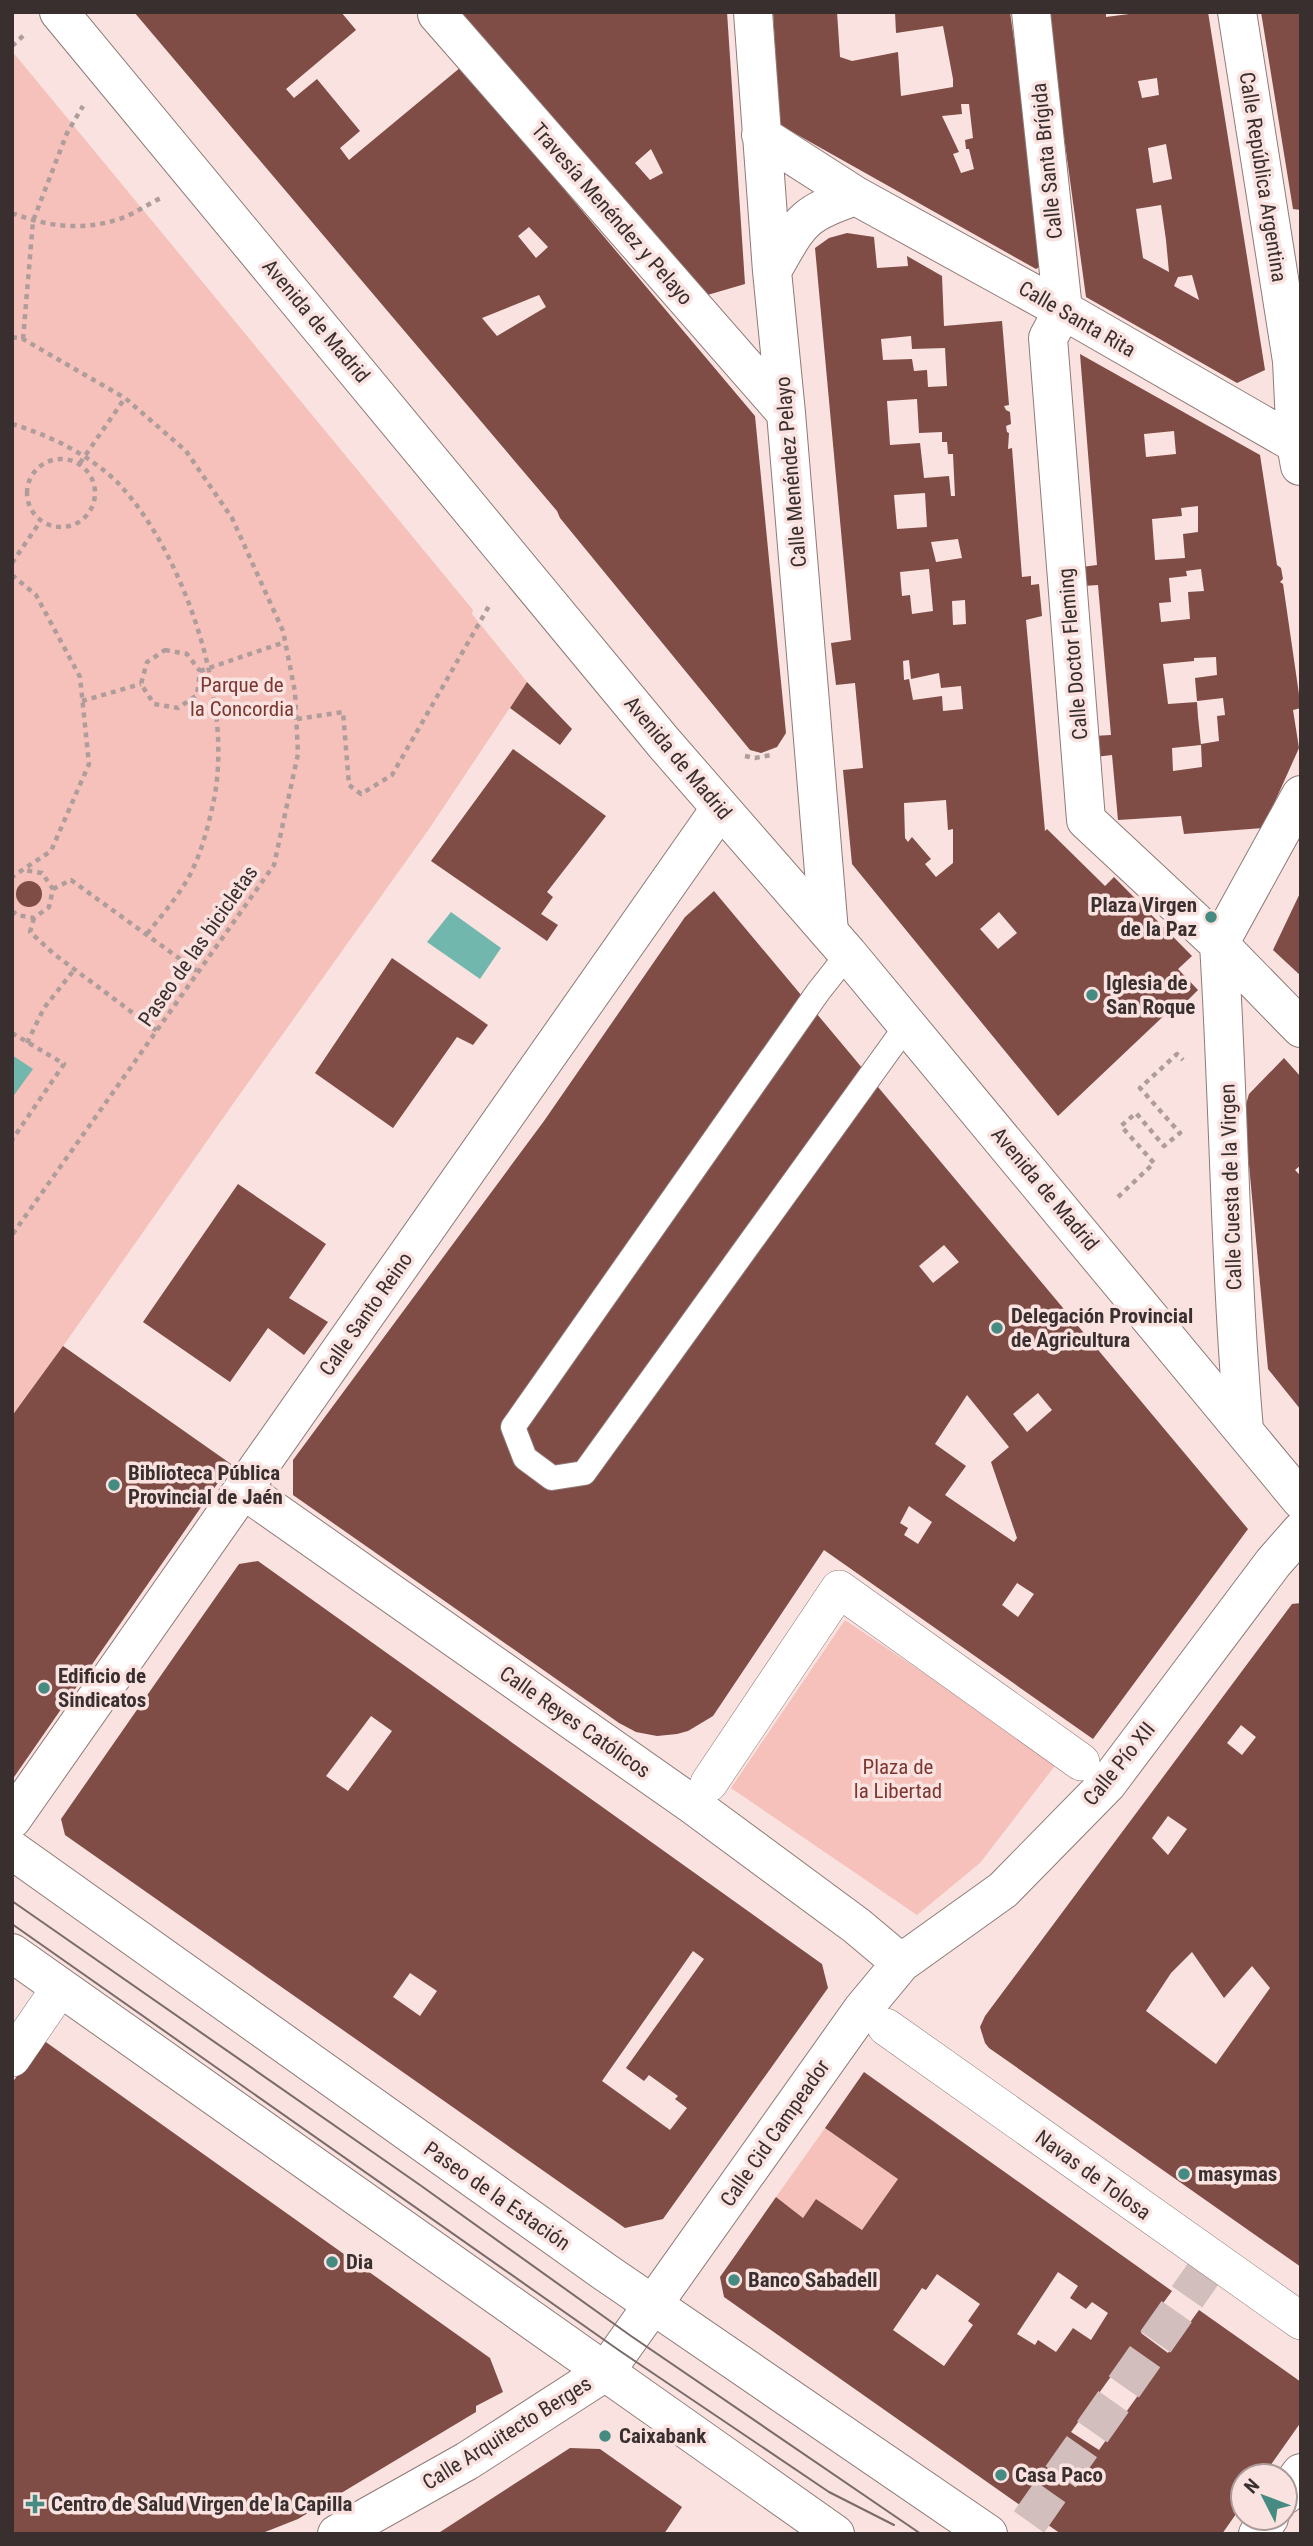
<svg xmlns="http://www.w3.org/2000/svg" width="1313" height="2546" viewBox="0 0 1313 2546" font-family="'Roboto Condensed',sans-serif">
<rect width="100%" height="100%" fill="#f9e2df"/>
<path fill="#f6c1bb" d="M12,51l461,559 -1,4 55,68 -98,147 -194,272 -223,318z
M845,1620l212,143 -77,100 -63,52 -186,-127z
M825,2128l73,51 -36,51 -46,-31 -13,19 -27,-21z"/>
<path fill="#72b7ad" d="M451,912l50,36 -21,31 -53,-37z
M12,1055l21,14 -21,29z"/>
<path fill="#7f4c46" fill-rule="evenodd" d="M134,12h207l15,18 -70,59 8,9 23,-19 43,52 -20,17 9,12 112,-93 294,349 31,317 -9,14 -16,6 -11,-3 -190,-232 -3,-7zM529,227l19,20 -12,11 -18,-22zM539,295l7,12 -49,29 -15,-18z
M460,12h267l18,272 -41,12zM651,149l12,24 -13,7 -15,-17z
M773,12h64l3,45 12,4 46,-9 3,44 52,-9v-8l-10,-53 -47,7 -1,-21h115l36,251 -10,6 -256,-144zM961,104h8l4,34 -8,2 1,9h3l5,20 -13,4 -8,-19 6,-2 -17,-36 20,-2z
M1047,12h59v5l23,-3 -1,-2h80l57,358 -28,13 -151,-86zM1157,78l2,17 -17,3 -4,-17zM1166,144l6,35 -19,4 -5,-35zM1161,205l5,35 3,32 -26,-14 -7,-49zM1192,275l7,25 -25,-14 4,-9z
M1261,12h40v198l-8,-1z
M847,233l27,4 3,31 31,-2 -1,-10 35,20 2,50 58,-5 7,84 -5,1 2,4 4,2 1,12 -5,2 1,6 2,1 -1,16 4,-1 10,129 9,-1v9l8,-1 3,32 -16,4 19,211 2,-2 58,57 9,-9 78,79 -14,13 20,21 -23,23 -4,-4 -113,107 -206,-252 -9,-94 20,-2 -8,-85 -19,2 -5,-42 20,-3 -36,-392 14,-10zM911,336l1,13 33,-1 2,38 -19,1 -1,-17 -13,1 -2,-12 -29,1 -2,-21zM917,399l2,34 23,-1v10h5l1,12h5l2,42h-4l-2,-20 -25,2 -4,-35 -30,2 -3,-44zM925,493l2,34 -30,2 -3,-34zM958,539l4,19 -26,4 -5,-20zM929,569l4,42 -21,3 -2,-19 -8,1 -2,-24zM965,600l1,24 -13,1 -1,-24zM909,660l2,19 28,-6 2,15 20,-2 2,23 -20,2 -1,-15 -29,4 -4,-21 -5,1 -1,-19zM946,800l2,30 5,-1v34l-17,14 -11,-13 6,-5 -19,-22 -4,5 -3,-4 -1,-35zM999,912l18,21 -19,16 -18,-20z
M1080,354l180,101 17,110 4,3 2,11 -3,3 3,2 18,124 -8,2 6,38 -36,80 -79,6 -3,-18 -63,4 -6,-65 -17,2 -2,-21 18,-1 -13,-150 -15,1 -1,-19 15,-2zM1174,431l2,23 -30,3 -2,-23zM1198,506v26l-15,2 2,24 -30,2 -3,-41 30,-3 -1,-8zM1201,569l3,22 -16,1 2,27 -29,3 -2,-19 12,-1 -2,-24 18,-2 -1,-5zM1216,657l1,18 -22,3 2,23 26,-3 2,17 -8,1 2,25 -18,3 1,23 -29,4 -1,-23 29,-3 -3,-28 -1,-15 -29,2 -5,-40 31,-3v-3z
M527,682l45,47 -12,16 -50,-37z
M513,749l93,67 -59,76 6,5 -12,17 17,11 -11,16 -116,-80z
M16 894a13 13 0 1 1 26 0a13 13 0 1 1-26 0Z
M714,891l534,638 -155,210 -269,-189 -111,166 -25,15 -11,3 -20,2 -21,-4 -17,-9 -326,-228v-35l251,-339 141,-204zM944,1245l15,17 -26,21 -14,-17zM1038,1393l14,17 -25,22 -14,-18zM967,1395l42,52 -18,15 26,76 -3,4 -69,-47 21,-29 -31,-22zM909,1506l23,16 -14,22 -14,-9 4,-7 -8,-5zM1017,1583l17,11 -16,23 -16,-12z
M1301,891v85l-28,-26z
M392,958l96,67 -15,20 -16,-8 -64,91 -78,-55z
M1284,1058l17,19v88l-6,5 6,6v234l-33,-41 -24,-258 5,-17z
M238,1184l88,60 -37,54 39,24 -24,33 -36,-27 -38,54 -87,-60z
M63,1346l168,118 -219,316v-364z
M258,1561l564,403 6,24 -165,231 -38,9 -560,-393 -4,-16 119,-171 59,-84zM371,1716l21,15 -44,60 -22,-15zM693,1951l11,8 -78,109 18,13 5,-6 29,21 -3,3 12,9 -17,22 -68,-49zM410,1973l27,18 -17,25 -27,-19z
M1301,1603v664l-312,-219 -4,-5 -5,-16 5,-11 307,-412zM1241,1725l15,12 -14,18 -15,-12zM1168,1816l19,13 -19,26 -16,-17zM1192,1952l32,46 28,-32 18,22 -54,76 -70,-53 25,-38z
M43,2040l447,318 13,34 -27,14v6l-178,107 -38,15h-248v-451z
M864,2072l308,219 -31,42 27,20 31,-43 102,72v40l-38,54h-20v28l-21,30h-161l-337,-237 -4,-20 56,-80 27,21 13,-19 46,31 36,-51 -73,-51zM1058,2272l20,14 -8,12 16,11 6,-7 16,11 -17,27 -18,-12 -17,24 -18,-12 -3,5 -18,-11zM937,2274l43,30 -12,17 5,4 -29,41 -51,-36 29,-42 4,2zM1117,2368l27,19 -45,63 -28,-18z
M570,2448l30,1 82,58 -18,27h-227z"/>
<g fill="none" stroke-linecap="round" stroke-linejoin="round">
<path stroke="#d2bebc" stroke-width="37" stroke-dasharray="37 18" stroke-linecap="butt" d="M1029,2522l184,-262"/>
<g stroke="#8f7a77" stroke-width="26">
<path id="service" d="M848,954l-30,38 -305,435 12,31 27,20 32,-5 323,-448"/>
</g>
<g stroke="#8f7a77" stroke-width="38">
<path id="pedestrian" d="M709,1783l130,-194 242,173
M886,2027l415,294
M12,2058l48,-70"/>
</g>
<g stroke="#8f7a77" stroke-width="40">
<path id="minor" d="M753,12l19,259 14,142 43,519
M1031,12l32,298
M1237,12l55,349 4,83 4,22
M437,14l349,399
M761,135l95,61 207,114 233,134
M772,271c28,-49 29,-57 84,-75
M1063,310l-15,28 38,482 133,124 82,84
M1219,944c10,162 11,325 25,486
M1219,944l82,-149
M244,1490l449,315 164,121 44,37
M12,1819l708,-1010
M1285,2495l16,-22
M337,2534l130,-73 138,-89 257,-362 39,-47 102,-73 104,-106 166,-221 28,-32
M1258,2534l11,-16"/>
</g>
<g stroke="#8f7a77" stroke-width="40">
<path id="tertiary" d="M59,12l605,731 184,211 453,546"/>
</g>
<g stroke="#8f7a77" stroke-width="40">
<path id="secondary" d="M12,1850l593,422 383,262
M12,1953l823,581"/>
</g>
<path stroke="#ae9d9a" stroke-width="4.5" stroke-dasharray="5 5" stroke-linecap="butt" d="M12,46l12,-11
M12,213c34,13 68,18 104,7 15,-4 30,-15 45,-22
M12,337l11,2 102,59 61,53 46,67 51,113 12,61 3,62 -24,111 -262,370
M23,339l10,-118 34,-88 16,-27
M12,424c37,11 78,31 106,59 68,72 117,223 95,321 -6,28 -15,61 -31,84 -11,17 -24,32 -36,47
M27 493a34 34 0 1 1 68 0a34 34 0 1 1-68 0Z
M80,463l45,-65
M12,563l28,-41
M12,575l24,20 44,82 9,87 -38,87 -39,26
M165,650l22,4 13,17 -3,24 -19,13 -24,-4 -13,-20 6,-22z
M200,671l85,-29
M82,701l59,-17
M297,719l46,-7 6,73 12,9 31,-19 97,-169
M745,756l10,2 16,-3
M53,889l18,-9 127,92
M12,911l5,4 17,3 15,-11 4,-18 -11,-16 -18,-3
M34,918l-4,14 24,22 103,77
M12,1033l52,31 -52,76
M27,1043l17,-35 30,-38
M1118,1197l36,-34 -33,-37 15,-13 28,33 16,-13 -40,-45 37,-34 6,6"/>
<use href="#service" stroke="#fff" stroke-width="24"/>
<use href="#pedestrian" stroke="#fff" stroke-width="37"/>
<use href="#minor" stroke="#fff" stroke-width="38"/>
<use href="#tertiary" stroke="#fff" stroke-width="38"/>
<use href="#secondary" stroke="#fff" stroke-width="38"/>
<path stroke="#796b69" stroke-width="2" d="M12,1901l408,284 211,151 290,198
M12,1924l608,427 209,141 65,33"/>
</g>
<g fill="#458b82" stroke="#f9e2df" stroke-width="2.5">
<circle cx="1211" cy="917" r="7"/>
<circle cx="1092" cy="995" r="7"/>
<circle cx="997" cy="1328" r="7"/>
<circle cx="114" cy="1485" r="7"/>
<circle cx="44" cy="1688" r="7"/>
<circle cx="1184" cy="2174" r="7"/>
<circle cx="332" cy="2262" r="7"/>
<circle cx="734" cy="2280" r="7"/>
<circle cx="605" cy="2436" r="7"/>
<circle cx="1001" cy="2475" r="7"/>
<path d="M31.5 2493.5h7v7h7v7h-7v7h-7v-7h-7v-7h7z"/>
</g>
<g text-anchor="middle" stroke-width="7" stroke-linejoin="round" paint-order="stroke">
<g font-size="21" fill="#382f2e" stroke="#f9e2df">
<text transform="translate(1047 161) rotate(-96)" y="7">Calle Santa Brígida</text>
<text transform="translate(1263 177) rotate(81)" y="7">Calle República Argentina</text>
<text transform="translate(612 214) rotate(49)" y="7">Travesía Menéndez y Pelayo</text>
<text transform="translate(1077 319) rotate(30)" y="7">Calle Santa Rita</text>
<text transform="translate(316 321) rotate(50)" y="7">Avenida de Madrid</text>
<text transform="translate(791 472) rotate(-95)" y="7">Calle Menéndez Pelayo</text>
<text transform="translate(1073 654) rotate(-95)" y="7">Calle Doctor Fleming</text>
<text transform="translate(678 758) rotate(50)" y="7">Avenida de Madrid</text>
<text transform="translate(198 946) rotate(-55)" y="7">Paseo de las bicicletas</text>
<text transform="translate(1231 1187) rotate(-92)" y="7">Calle Cuesta de la Virgen</text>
<text transform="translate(1045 1189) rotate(50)" y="7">Avenida de Madrid</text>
<text transform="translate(366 1314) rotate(-55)" y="7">Calle Santo Reino</text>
<text transform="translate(575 1722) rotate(35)" y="7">Calle Reyes Católicos</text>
<text transform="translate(1119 1764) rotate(-51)" y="7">Calle Pío XII</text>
<text transform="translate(775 2133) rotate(-55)" y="7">Calle Cid Campeador</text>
<text transform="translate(1093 2175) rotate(36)" y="7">Navas de Tolosa</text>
<text transform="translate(497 2196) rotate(35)" y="7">Paseo de la Estación</text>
<text transform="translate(507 2433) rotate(-32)" y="7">Calle Arquitecto Berges</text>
</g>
<g font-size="21" fill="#7e3630" stroke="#f9e2df">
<text x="242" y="692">Parque de<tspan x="242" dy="24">la Concordia</tspan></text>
<text x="898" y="1774">Plaza de<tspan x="898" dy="24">la Libertad</tspan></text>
</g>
<g font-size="21" font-weight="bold" fill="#382f2e" stroke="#f9e2df" text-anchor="start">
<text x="1197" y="912" text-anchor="end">Plaza Virgen<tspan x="1197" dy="24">de la Paz</tspan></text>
<text x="1106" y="990">Iglesia de<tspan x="1106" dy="24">San Roque</tspan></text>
<text x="1011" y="1323">Delegación Provincial<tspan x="1011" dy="24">de Agricultura</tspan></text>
<text x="128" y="1480">Biblioteca Pública<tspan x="128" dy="24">Provincial de Jaén</tspan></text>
<text x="58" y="1683">Edificio de<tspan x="58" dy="24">Sindicatos</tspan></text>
<text x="1198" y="2181">masymas</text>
<text x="346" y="2269">Dia</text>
<text x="748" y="2287">Banco Sabadell</text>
<text x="619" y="2443">Caixabank</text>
<text x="1015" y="2482">Casa Paco</text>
<text x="51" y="2511">Centro de Salud Virgen de la Capilla</text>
</g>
</g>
<rect width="1313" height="2546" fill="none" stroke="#382f2e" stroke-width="28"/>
<g transform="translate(1264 2497) rotate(312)"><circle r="33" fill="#f9e2df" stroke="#ac9a98" stroke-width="2"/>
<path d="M0-5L12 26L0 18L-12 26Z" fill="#458b82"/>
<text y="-10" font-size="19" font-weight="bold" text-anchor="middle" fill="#382f2e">N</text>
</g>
</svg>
